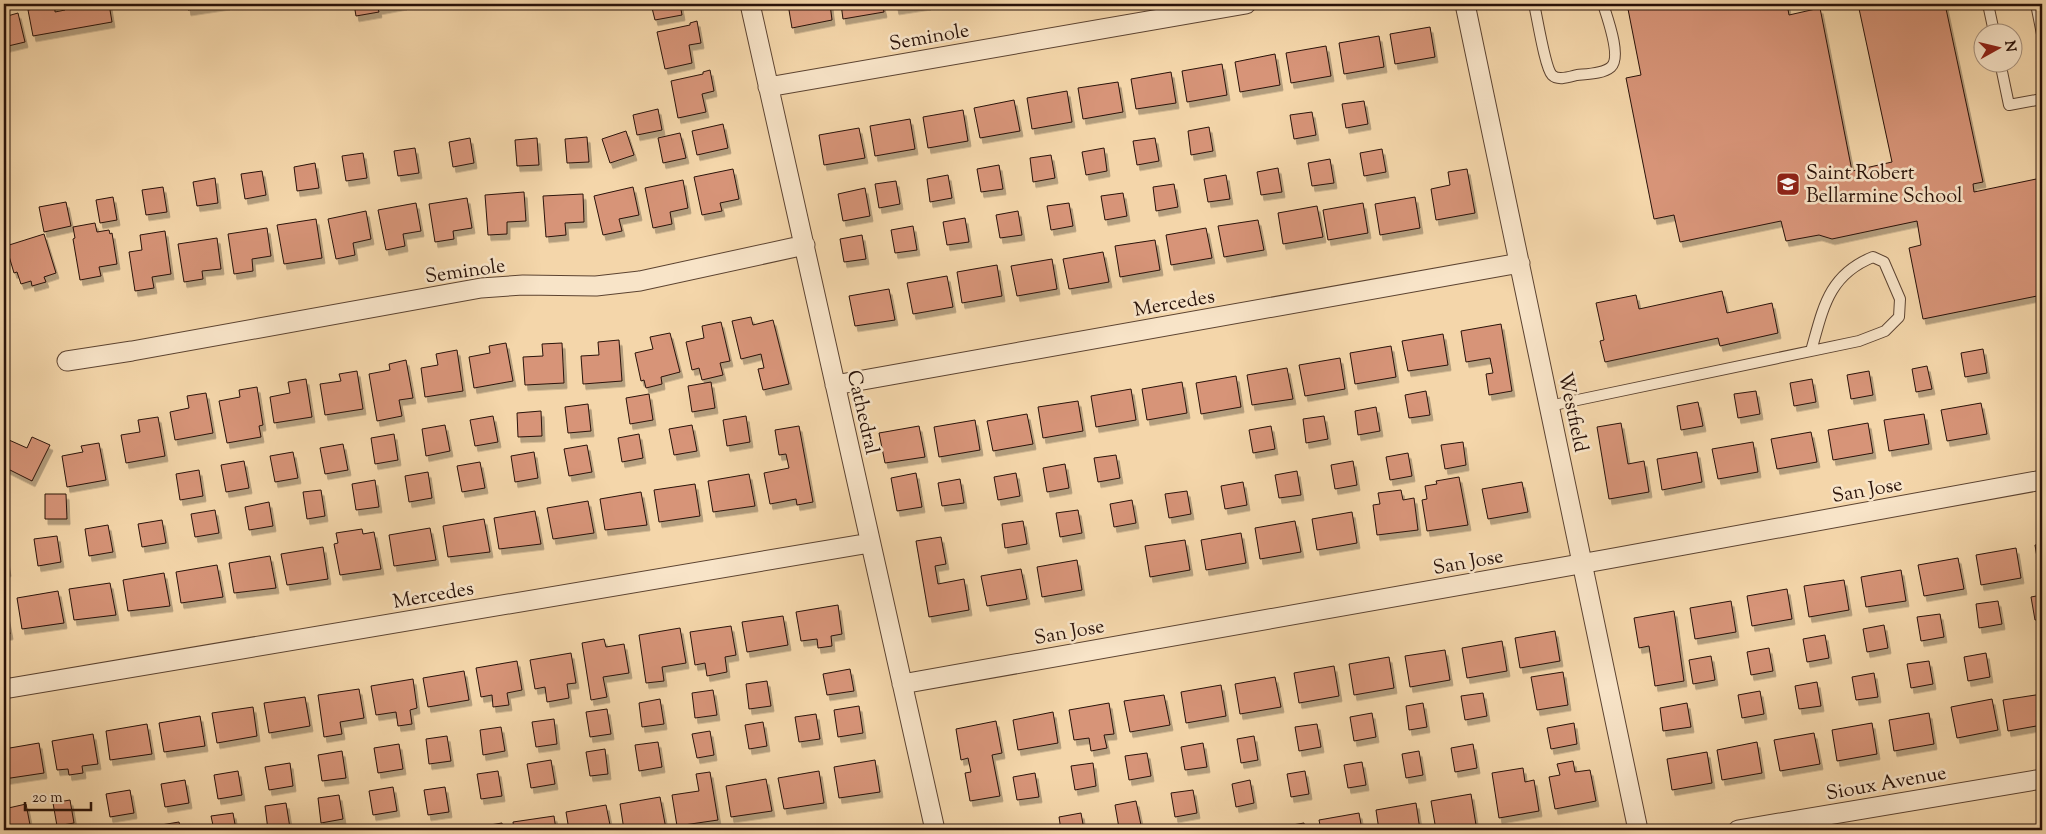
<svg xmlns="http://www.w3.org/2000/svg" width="2046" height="834" viewBox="0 0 2046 834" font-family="'Sorts Mill Goudy',serif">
<defs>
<filter id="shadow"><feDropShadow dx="3" dy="5.5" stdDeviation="0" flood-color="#0004"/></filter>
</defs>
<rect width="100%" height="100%" fill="#f4d6aa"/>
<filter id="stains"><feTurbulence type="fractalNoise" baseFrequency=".004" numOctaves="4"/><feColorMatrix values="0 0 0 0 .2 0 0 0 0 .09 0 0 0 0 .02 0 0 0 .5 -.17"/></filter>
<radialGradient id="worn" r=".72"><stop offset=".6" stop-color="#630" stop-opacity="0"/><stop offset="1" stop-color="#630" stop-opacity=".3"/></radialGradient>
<path fill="#d79478" stroke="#291209" filter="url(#shadow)" d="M64,4h45l3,18 -79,14 -5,-26 27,-5v7l10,-2z
M187,4h40l-39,6z
M354,4h50l-26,5 1,3 -23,4z
M651,4h29l2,11 -27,5z
M788,4h42l2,16 -40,8z
M841,4h41l2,8 -41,7z
M895,4h33l-32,5z
M1627,4h160l2,11 31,-7 32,163 40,-9 -34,-158h87l38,178 -10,2 1,8 67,-14 1,2v115l-119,24 -14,-71 12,-3 -4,-24 -85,18 -13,-4 -33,6 -5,-20 -101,21 -6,-27 -20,4 -28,-141 15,-3z
M18,13l7,29 -21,5v-30z
M697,21l4,22 -12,2 3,18 -27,6 -8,-37 33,-7v-2z
M1430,27l5,30 -40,7 -5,-30z
M1379,36l5,31 -40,7 -5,-31z
M1326,46l5,30 -40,7 -5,-30z
M1275,54l5,31 -40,7 -5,-30z
M1222,64l5,31 -40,7 -5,-31z
M710,70l4,21 -12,3 4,18 -28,6 -7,-37 32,-7v-2z
M1171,72l5,31 -40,6 -5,-30z
M1118,82l5,30 -40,7 -5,-31z
M1067,91l5,31 -40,7 -5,-31z
M1014,100l6,31 -40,7 -6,-30z
M1364,101l4,23 -22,4 -4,-24z
M658,109l4,21 -25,5 -4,-20z
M963,110l5,31 -40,7 -5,-31z
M1312,112l4,23 -22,4 -4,-24z
M910,119l5,30 -40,7 -5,-30z
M723,124l5,24 -31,7 -5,-24z
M1209,127l4,24 -22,4 -3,-24z
M859,128l6,30 -41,7 -5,-30z
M626,131l8,24 -24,8 -8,-24z
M680,133l6,25 -23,5 -5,-25z
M587,137l2,25 -22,1 -2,-24z
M470,138l4,25 -21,4 -4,-25z
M537,138l2,27 -22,1 -2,-26z
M1155,138l4,23 -22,4 -4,-24z
M415,148l4,25 -21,3 -4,-25z
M1104,148l3,23 -21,4 -4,-23z
M1382,149l4,23 -22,4 -4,-23z
M363,153l4,25 -21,3 -4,-25z
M1051,155l4,23 -22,4 -3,-24z
M1330,159l4,24 -22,3 -4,-23z
M315,163l4,25 -22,3 -3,-24z
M999,165l4,24 -22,3 -4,-23z
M1278,168l4,24 -21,3 -4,-23z
M733,169l6,30 -19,4 2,8 -20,4 -8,-38z
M1467,169l8,44 -39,7 -5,-31 19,-4 -2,-13z
M262,171l4,24 -21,4 -4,-25z
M948,175l4,23 -22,4 -3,-23z
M1226,175l4,24 -22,3 -4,-23z
M215,178l3,25 -21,3 -4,-24z
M683,180l5,28 -18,4 2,12 -19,4 -8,-40z
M896,181l4,23 -21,4 -4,-24z
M1174,184l4,23 -22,4 -3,-24z
M163,187l4,25 -21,3 -4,-25z
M633,187l6,28 -20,4 3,12 -19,4 -9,-39z
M865,188l5,28 -27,5 -5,-27z
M524,192l2,29 -19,1v12l-19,1 -3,-40z
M1123,193l4,23 -22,4 -4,-24z
M583,194l1,28 -19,1 1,12 -20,2 -3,-41z
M113,197l4,23 -17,3 -4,-23z
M1415,197l5,31 -40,7 -5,-31z
M467,198l5,30 -19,3 1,8 -19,3 -6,-38z
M66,202l5,24 -27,6 -5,-25z
M416,203l5,28 -18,3 2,12 -19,4 -8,-40z
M1069,203l4,23 -22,4 -4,-24z
M1363,203l5,30 -40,7 -5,-30z
M1317,206l6,31 -40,7 -5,-31z
M366,211l5,28 -18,4 2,12 -19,4 -8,-40z
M1018,211l4,24 -22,3 -4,-23z
M965,218l4,24 -22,3 -4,-23z
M316,219l6,39 -38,6 -7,-39z
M1258,220l6,30 -40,7 -6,-31z
M95,223l2,9 12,-2 1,4 2,-1 5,31 -18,3 2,9 -21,4 -7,-41 2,-1 -2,-11z
M913,226l4,24 -22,3 -4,-23z
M267,228l4,28 -19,3 1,12 -19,3 -6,-40z
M1206,228l6,30 -41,7 -5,-30z
M165,231l6,43 -19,3 2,11 -19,3 -6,-39 13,-2 -2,-15z
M44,234l12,39 -12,4 2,5 -14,4 -1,-5 -10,3 -4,-12 -3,1 -8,-27z
M862,235l4,24 -22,3 -4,-23z
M217,238l4,31 -19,2 1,8 -19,3 -6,-38z
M1155,240l5,30 -40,7 -5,-31z
M1103,252l6,30 -40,7 -6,-30z
M1052,259l5,30 -40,7 -6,-30z
M997,265l5,31 -40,7 -5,-31z
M947,276l6,31 -40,7 -6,-31z
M889,289l6,31 -40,6 -6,-30z
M1722,291l5,22 45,-10 6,30 -58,13 -2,-8 -113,24 -5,-21 4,-1 -8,-37 40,-8 3,14z
M751,317l2,8 20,-5 16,64 -26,6 -5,-21 6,-1 -3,-14 -20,5 -9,-38z
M721,322l9,39 -10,2 3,12 -21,5 -3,-12 -7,2 -6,-28 18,-4 -2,-12z
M1501,324l11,67 -23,4 -3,-21 7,-1 -3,-15 -24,4 -5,-31z
M670,333l10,39 -19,5 1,7 -16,4 -2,-8 -3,1 -6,-28 18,-4 -3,-12z
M1443,334l5,31 -40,6 -6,-30z
M619,340l3,41 -39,3 -2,-28 18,-1 -1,-13z
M506,343l7,38 -39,7 -5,-31 21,-4 -1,-7z
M562,343l2,40 -39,2 -2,-28 20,-1 -1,-12z
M1391,346l5,31 -41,7 -5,-31z
M1983,349l4,24 -22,4 -4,-24z
M457,350l6,41 -38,6 -4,-29 17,-3 -2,-11z
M1340,358l5,31 -40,7 -6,-31z
M406,360l7,38 -14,2 3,16 -25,5 -8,-47 21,-4 -1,-6z
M1927,366l5,23 -16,3 -4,-23z
M1287,368l6,31 -41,6 -5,-30z
M357,371l6,38 -38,6 -5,-31 21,-3 -2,-7z
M1869,371l4,24 -22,4 -4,-24z
M1236,376l5,31 -40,7 -5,-31z
M306,379l6,38 -38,6 -4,-26 20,-4 -2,-11z
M1812,379l4,23 -22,4 -4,-23z
M711,382l4,26 -23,4 -4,-26z
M1182,382l5,31 -40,7 -5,-31z
M257,387l6,38 -4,1 2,11 -34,6 -8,-42 21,-4 -1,-7z
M1131,389l5,31 -40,7 -5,-31z
M1426,391l4,24 -21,3 -4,-23z
M1756,391l4,23 -22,4 -4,-24z
M206,393l7,40 -38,7 -5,-28 19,-4 -2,-12z
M649,394l4,26 -23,4 -4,-26z
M1078,401l5,30 -40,7 -5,-31z
M1698,402l5,24 -22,4 -4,-24z
M1981,403l6,31 -40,7 -6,-31z
M588,404l3,27 -23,2 -3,-26z
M1376,407l4,24 -22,4 -3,-24z
M541,411l1,25 -24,1 -1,-24z
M1027,414l6,30 -40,7 -6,-30z
M1924,414l5,30 -40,7 -5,-31z
M493,416l5,26 -23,4 -5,-26z
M746,416l4,26 -23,4 -4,-26z
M1324,416l4,23 -22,4 -3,-24z
M158,417l7,39 -39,7 -5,-28 19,-3 -2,-12z
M975,420l5,30 -41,7 -5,-30z
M1621,423l7,41 16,-3 5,31 -40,7 -12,-72z
M1868,423l5,30 -40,7 -5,-30z
M445,425l5,26 -24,5 -4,-27z
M692,425l5,26 -23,4 -5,-26z
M799,426l14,76 -16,3 -1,-6 -26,5 -6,-31 25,-5 -3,-14 -7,1 -4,-25z
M919,426l6,31 -40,6 -6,-30z
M1271,426l4,23 -22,4 -4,-23z
M1811,432l6,30 -40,7 -6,-30z
M394,434l4,26 -23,4 -4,-26z
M639,434l4,24 -21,4 -4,-24z
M32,437l18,8 -18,36 -28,-14v-16l5,-11 18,8z
M1463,442l3,23 -21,4 -4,-24z
M1753,442l5,30 -40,7 -6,-30z
M99,443l7,37 -39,7 -5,-31 21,-4 -2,-6z
M343,444l5,26 -23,4 -5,-26z
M587,445l5,27 -23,4 -5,-27z
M293,452l5,26 -23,4 -5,-26z
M534,452l4,26 -23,4 -4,-26z
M1697,452l5,30 -40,8 -5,-31z
M1408,453l4,23 -22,4 -4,-23z
M1116,455l4,23 -22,4 -4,-24z
M244,461l5,27 -23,4 -5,-27z
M1353,461l4,24 -22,4 -4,-24z
M480,462l5,26 -23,4 -5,-26z
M1065,464l4,24 -22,4 -4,-24z
M199,470l4,26 -23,4 -4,-26z
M1297,471l4,24 -22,3 -4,-23z
M428,472l4,26 -23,4 -4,-26z
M916,473l6,34 -25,4 -6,-33z
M1016,473l4,23 -22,4 -4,-23z
M749,474l6,32 -42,6 -5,-31z
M1459,477l9,48 -41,6 -5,-31 5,-1 -2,-13 12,-2 -1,-3z
M960,479l4,24 -22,3 -4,-23z
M375,480l4,27 -23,3 -4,-26z
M1243,482l4,23 -22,4 -4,-23z
M1522,482l6,30 -40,7 -6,-30z
M695,484l5,32 -41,6 -5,-32z
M321,490l4,26 -18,3 -4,-27z
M1401,490l2,10 11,-2 4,32 -41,5 -4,-30 7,-1 -2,-11z
M1187,491l4,23 -22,4 -4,-24z
M641,492l6,33 -42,5 -5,-31z
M45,494h21l1,25h-22z
M1132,500l4,23 -22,4 -4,-23z
M588,501l6,32 -41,6 -6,-31z
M269,502l4,24 -24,4 -4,-23z
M215,510l4,23 -24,4 -4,-23z
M1078,510l4,23 -22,4 -4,-24z
M535,511l6,33 -42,5 -5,-31z
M1352,512l5,31 -40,7 -5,-31z
M484,519l6,33 -42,5 -5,-31z
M162,520l4,23 -24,4 -4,-23z
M1023,521l4,23 -22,4 -3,-24z
M1295,521l6,31 -41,7 -5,-31z
M108,525l5,27 -24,4 -4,-27z
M430,528l6,32 -42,6 -5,-31z
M362,529l1,5 11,-2 7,37 -41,6 -6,-31 4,-1 -2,-10z
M1241,533l5,30 -40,7 -5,-30z
M57,536l4,26 -23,4 -4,-27z
M941,537l5,27 -11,2 3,18 26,-5 5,31 -40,7 -13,-76z
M1185,540l5,30 -40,7 -5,-31z
M2042,544v31l-2,1 -5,-31z
M4,545l4,26h-4z
M323,547l5,32 -41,6 -6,-31z
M2016,548l5,30 -40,7 -5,-30z
M270,556l6,32 -42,5 -5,-30z
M1958,558l6,31 -40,7 -6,-31z
M1077,560l5,30 -40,7 -5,-30z
M217,565l6,32 -42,6 -5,-31z
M1021,569l6,30 -40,7 -6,-30z
M1901,570l5,31 -40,6 -5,-30z
M164,573l6,33 -42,5 -5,-31z
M1844,580l5,30 -40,7 -5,-31z
M110,583l6,32 -42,5 -5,-31z
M1787,589l5,30 -40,7 -5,-30z
M58,591l6,32 -42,6 -5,-31z
M2042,595v24l-7,1 -4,-23z
M4,601l6,33 -6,1z
M1731,601l5,31 -41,7 -5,-31z
M1998,601l4,23 -23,4 -3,-24z
M838,605l4,29 -11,2 1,10 -14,2 -1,-9 -16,2 -5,-29z
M1674,611l10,70 -29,5 -6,-40 -10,2 -5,-30z
M1940,614l4,23 -23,4 -4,-24z
M783,616l5,29 -41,7 -5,-30z
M1884,625l4,23 -21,4 -4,-23z
M731,626l5,29 -11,2 2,15 -20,4 -2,-13 -10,2 -5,-33z
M680,628l6,35 -24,4 2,14 -18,2 -7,-48z
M1555,631l5,30 -40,7 -5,-30z
M1825,635l4,23 -22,4 -4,-23z
M604,639l2,8 18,-3 5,29 -26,4 4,20 -16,3 -9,-57z
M1502,641l5,30 -40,7 -5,-30z
M1769,648l4,23 -22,4 -4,-23z
M1445,650l5,30 -40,7 -5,-31z
M571,653l5,30 -9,1 2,14 -22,4 -2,-15 -10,2 -5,-29z
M1986,653l4,24 -22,4 -4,-24z
M1711,656l4,24 -22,4 -4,-24z
M1389,657l5,31 -40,7 -5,-31z
M517,661l5,29 -15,3 2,12 -16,2 -1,-12 -11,2 -5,-29z
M1929,661l4,23 -22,4 -4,-24z
M1334,666l5,30 -40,7 -5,-30z
M850,669l4,22 -27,4 -4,-21z
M464,671l5,29 -41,7 -5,-29z
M1563,672l5,33 -31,5 -6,-33z
M1874,673l4,24 -22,3 -4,-23z
M1275,677l6,30 -41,7 -5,-30z
M413,679l4,29 -7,2 2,14 -14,2 -2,-14 -20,3 -5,-29z
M767,681l4,25 -22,3 -3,-25z
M1817,682l4,24 -22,3 -4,-23z
M1221,685l5,31 -40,7 -5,-31z
M359,689l5,29 -24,4 2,12 -18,3 -6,-42z
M713,690l4,25 -22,3 -3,-25z
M1760,691l4,23 -22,4 -4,-23z
M1483,693l4,23 -22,4 -4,-24z
M2042,694v31l-34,6 -5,-31z
M1164,695l6,30 -40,7 -6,-31z
M305,697l5,29 -41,7 -5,-30z
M660,699l4,25 -22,3 -3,-24z
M1992,699l6,31 -41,8 -6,-31z
M1109,703l5,31 -10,1 3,13 -16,3 -2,-13 -15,2 -5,-30z
M1423,703l4,24 -18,3 -3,-24z
M1687,703l4,24 -28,4 -3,-23z
M859,706l4,27 -25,4 -4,-27z
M253,707l4,29 -40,7 -5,-30z
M607,709l4,25 -21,3 -4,-25z
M1053,712l5,31 -40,7 -5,-30z
M1372,713l4,24 -22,4 -4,-24z
M1929,713l5,31 -40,7 -5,-31z
M816,714l4,25 -21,3 -4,-25z
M200,716l5,30 -41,6 -5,-29z
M554,719l3,25 -21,3 -4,-25z
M996,721l6,32 -10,2 8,41 -30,5 -5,-28 6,-1 -3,-14 -7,2 -5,-31z
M763,722l4,24 -18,3 -4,-24z
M1574,723l3,21 -26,5 -4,-21z
M1872,723l5,31 -40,7 -5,-31z
M147,724l5,30 -42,6 -4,-29z
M1317,724l4,23 -22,4 -4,-24z
M501,727l4,24 -22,4 -3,-25z
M710,731l4,24 -17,3 -5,-24z
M1814,733l6,31 -40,7 -6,-31z
M93,734l5,30 -16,2 1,7 -14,2 -1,-6 -11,1 -5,-29z
M447,736l4,25 -22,3 -3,-25z
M1254,736l4,24 -17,3 -4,-24z
M658,742l4,25 -23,4 -4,-26z
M1757,742l5,31 -40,7 -5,-30z
M39,743l5,30 -40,6v-30z
M1203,743l4,24 -22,3 -4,-23z
M399,744l4,25 -25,4 -4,-25z
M1473,744l4,24 -22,4 -4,-24z
M605,749l3,25 -18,2 -4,-24z
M342,751l4,27 -24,3 -4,-26z
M1419,751l4,24 -17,3 -4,-24z
M1707,752l5,31 -40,7 -5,-31z
M1147,753l4,23 -22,4 -4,-24z
M551,760l4,24 -24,4 -4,-24z
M875,760l5,32 -41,6 -5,-31z
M1573,761l2,11 15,-2 6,31 -41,8 -6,-32 11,-2 -3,-11z
M1362,762l4,23 -18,3 -4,-23z
M290,763l3,23 -24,4 -4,-23z
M1093,763l3,23 -21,4 -4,-24z
M1523,768l2,14 9,-2 5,31 -40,7 -7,-45z
M238,771l4,24 -24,4 -4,-24z
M498,771l4,25 -21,3 -4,-25z
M819,771l5,32 -40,6 -6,-31z
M1305,771l4,23 -18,3 -4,-23z
M710,772l8,48 -41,6 -5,-31 27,-4 -3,-17z
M1035,773l4,24 -22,3 -4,-23z
M766,779l6,32 -41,6 -5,-31z
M185,780l4,23 -24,4 -4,-23z
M1250,780l4,23 -18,4 -4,-23z
M393,787l4,24 -24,4 -4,-24z
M445,787l4,25 -21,3 -4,-25z
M130,790l4,23 -24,4 -4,-23z
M1193,790l4,23 -22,4 -4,-24z
M1471,794l5,31 -40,5 -5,-29z
M339,795l4,24 -22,4 -3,-25z
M660,797l6,32 -42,1 -4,-26z
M70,800l4,23 -17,3 -4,-23z
M1136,801l5,24 -22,3 -4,-23z
M286,803l4,25 -22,2 -3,-24z
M1416,803l4,27h-41l-3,-20z
M26,804l5,26h-26l-1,-21z
M606,805l5,25h-42l-3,-18z
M233,813l3,17h-22l-3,-14z
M1081,813l3,17h-23l-2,-13z
M1359,813l3,17h-41l-2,-10z
M554,816l2,14h-42l-1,-8z
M179,822l2,8h-25l-1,-4z
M502,823l1,7h-43z
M1304,823l1,7h-42z"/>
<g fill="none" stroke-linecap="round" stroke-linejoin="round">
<g stroke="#5c4331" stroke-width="12">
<path id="service" d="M1534,4c3,12 11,64 18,71 6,6 17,2 25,0 10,-1 26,-1 34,-8 11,-10 -4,-50 -8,-63
M1988,4l6,28
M2036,4l6,30
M2000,62l9,43 33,-6
M1549,406l310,-65 26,-10 14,-14 1,-18 -16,-37 -11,-5c-45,18 -50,52 -62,94"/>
</g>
<g stroke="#5c4331" stroke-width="21">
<path id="minor" d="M750,4l185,826
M1465,4l173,826
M768,87l478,-83
M67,361l65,-10 349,-63 42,-3 73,1 44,-5 165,-36
M835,385l685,-122
M902,684l706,-125 434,-79
M4,689l866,-146
M1738,830l304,-51"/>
</g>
<use href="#service" stroke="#f8e4c8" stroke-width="10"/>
<use href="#minor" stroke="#f8e4c8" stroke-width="19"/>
</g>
<defs>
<g id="school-square" transform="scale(1.25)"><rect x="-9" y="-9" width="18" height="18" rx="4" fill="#8f2418" stroke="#f8e4c8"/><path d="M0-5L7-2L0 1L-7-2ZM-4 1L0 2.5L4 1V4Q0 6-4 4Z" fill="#fff"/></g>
</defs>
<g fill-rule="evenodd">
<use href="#school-square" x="1788" y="184"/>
</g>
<g text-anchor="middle" stroke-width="5" stroke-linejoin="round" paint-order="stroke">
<g font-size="20" fill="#291209" stroke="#f8e4c8">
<text transform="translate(929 36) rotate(-10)" y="7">Seminole</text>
<text transform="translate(465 270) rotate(-8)" y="7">Seminole</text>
<text transform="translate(1174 302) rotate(-10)" y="7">Mercedes</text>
<text transform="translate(864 412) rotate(77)" y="7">Cathedral</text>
<text transform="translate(1574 412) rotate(78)" y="7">Westfield</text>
<text transform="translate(1867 489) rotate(-10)" y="7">San Jose</text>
<text transform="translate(1468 561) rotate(-10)" y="7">San Jose</text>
<text transform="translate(433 594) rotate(-10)" y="7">Mercedes</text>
<text transform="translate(1069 631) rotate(-10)" y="7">San Jose</text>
<text transform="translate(1886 782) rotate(-10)" y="7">Sioux Avenue</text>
</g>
<g font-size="20" fill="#291209" stroke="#f8e4c8" text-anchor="start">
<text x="1806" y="179">Saint Robert<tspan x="1806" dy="23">Bellarmine School</tspan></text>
</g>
</g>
<rect width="2046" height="834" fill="none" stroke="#f4d6aa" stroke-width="20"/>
<rect x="5" y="5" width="2036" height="824" fill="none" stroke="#291209" stroke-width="2.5"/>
<rect x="10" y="10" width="2026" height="814" fill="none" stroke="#291209"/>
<g transform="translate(1998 48) rotate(82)"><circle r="24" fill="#f8e4c8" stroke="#a5907c"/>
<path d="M0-4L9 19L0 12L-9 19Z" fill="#8f2418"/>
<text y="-8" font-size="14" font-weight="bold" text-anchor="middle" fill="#291209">N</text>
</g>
<path d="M25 802v8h66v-8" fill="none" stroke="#291209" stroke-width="2.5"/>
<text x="32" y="802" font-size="15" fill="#291209" stroke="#f8e4c8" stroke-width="4" paint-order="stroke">20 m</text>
<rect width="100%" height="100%" filter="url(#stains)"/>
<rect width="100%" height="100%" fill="url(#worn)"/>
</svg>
